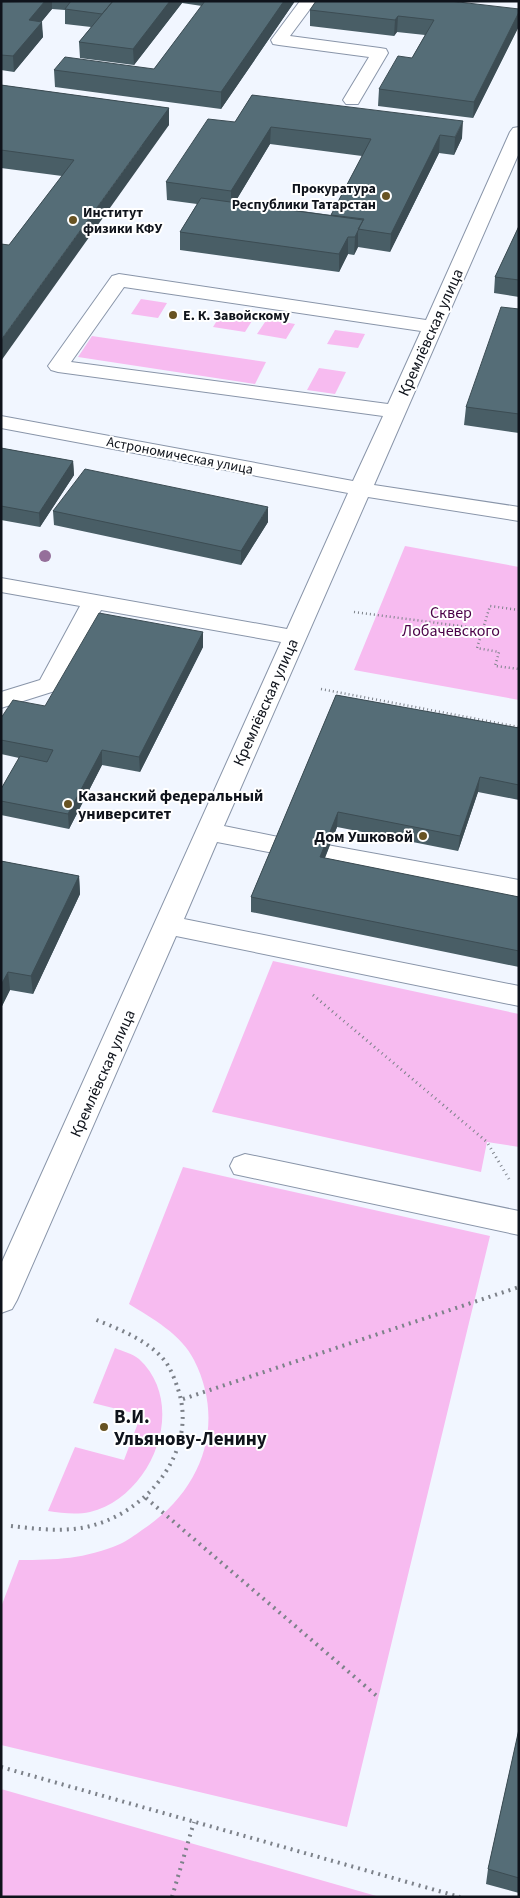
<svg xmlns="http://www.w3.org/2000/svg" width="520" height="1898" viewBox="0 0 520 1898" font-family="'Source Sans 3',sans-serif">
<rect width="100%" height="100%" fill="#f1f6ff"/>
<path fill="#f7bbf0" d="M141,299l26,4 -9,15 -27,-4z
M223,311l32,5 -10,16 -32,-5z
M267,319l28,5 -9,15 -29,-5z
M335,330l30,4 -7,14 -31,-4z
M92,336l174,26 -11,22 -177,-27z
M319,368l27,4 -11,22 -28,-4z
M405,546l114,21v133l-165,-30z
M273,961l246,53v133l-32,-5 -6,30 -269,-60z
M183,1167l307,69 -143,591 -346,-82v-138l18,-47c37,0 66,-1 101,-16 7,-3 15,-9 22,-14 59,-38 85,-105 52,-170 -12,-25 -42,-42 -65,-56z
M115,1348c7,3 18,6 24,11 50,46 13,138 -49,153 -14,3 -28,1 -42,-1l27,-64 49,13 17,-45 -48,-12z
M1,1789l379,108h-379z"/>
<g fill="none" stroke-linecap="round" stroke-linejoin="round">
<g stroke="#8995a9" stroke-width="2">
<path id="minor" d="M300,1h16l-26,35 90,12 6,1 2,4 -30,51h-12l-3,-4 26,-43 -90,-12 -6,-1 -2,-4z
M519,127v26l-145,332 145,22v14l-151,-24 -144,329 64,13 4,6 -4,6 -9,3 -62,-12 -33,77 335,67v20l-343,-70 -159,364 -5,9 -11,4v-49l280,-622 -180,-32 -43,80 -57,18v-16l39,-12 40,-74 -79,-14v-14l286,51 61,-136 -347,-65v-12l352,65 30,-65 -325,-44 -7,-2 -3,-4 64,-90 7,-2 307,46 84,-188 3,-4zM124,287l297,44 -33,73 -317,-42z
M327,845l192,35v18l-201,-38 -4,-6 4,-6z
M245,1154l274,57v24l-285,-61 -4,-8 4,-8z"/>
</g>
<path stroke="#7d828a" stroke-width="2.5" stroke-dasharray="1 3" stroke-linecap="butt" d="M519,610l-29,-4 -13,42 22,4 -4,14 24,3
M354,612l129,17
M321,689l198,38"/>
<path stroke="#7d828a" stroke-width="3" stroke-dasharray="1 4" stroke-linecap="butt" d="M313,995l174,147 22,37"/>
<path stroke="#7d828a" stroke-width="4" stroke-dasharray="2 5" stroke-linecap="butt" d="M183,1399l336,-112
M146,1498l232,199
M11,1526c27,3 56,7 83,-1 57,-16 104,-77 84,-136 -3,-9 -7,-20 -13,-28 -17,-21 -46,-32 -71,-42
M1,1767l459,130
M172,1897l22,-75"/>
<use href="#minor" fill="#fff" fill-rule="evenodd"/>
</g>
<circle fill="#956f9a" cx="45" cy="556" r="6"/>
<path fill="#495e66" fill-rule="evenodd" d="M2,1h293l-74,108 -166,-22 -1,-17 100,-1 48,-63 -20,-3 -48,62 -54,-7 -1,-16 12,-15 -26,-3v-14l-13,-1 -11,13 2,15 -29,35 -13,-2z
M519,9v17l-46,92 -95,-12 1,-17 33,-31 13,-23 -28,-3 -3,4 -84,-10v-16z
M1,85l168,23v17l-160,120 53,-69 -61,-8z
M252,95l210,43 -8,17 -15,-2 -49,99 -32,-5 -4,8 -6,-1 -9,18 -159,-22v-18l17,-28 -30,-4 -1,-18 69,-60zM270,144l92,12 -31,59 -96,-13z
M519,226v71l-25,-4 1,-16z
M519,309v124l-55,-8 2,-18z
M1,448l72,13 1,14 -34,52 -39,-7z
M53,511l215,11 -27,43 -187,-40z
M203,632v15l-63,125 -38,-7 -33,64 -68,-14v-26l18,-31 -18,-4v-36l44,-12z
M336,695l183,33v72l-41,-8 -20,59 -121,-24 -12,31 194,39v70l-268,-55v-15z
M1,861l78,15 1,18 -47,100 -23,-4 -9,18z
M519,1729v164l-33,-9 2,-15z"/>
<path fill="#3c4c53" d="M45,1h7v8l-22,27 -1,-16z
M170,1h12v2l-48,62 -1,-16z
M284,1h11l-74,108v-17z
M519,12v14l-46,92 1,-16z
M398,16l-1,16 -3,4 1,-16z
M42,22l1,15 -29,35 -1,-16z
M169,108v17l-168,236v-21z
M463,121l-1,17 -8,17 1,-18z
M271,127l-1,17 -39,65v-18z
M440,135l-1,18 -49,99 1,-18z
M358,230v17l-4,8 1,-18z
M348,237v17l-9,18v-18z
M73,461l1,14 -34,52 -1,-14z
M268,507v15l-27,43v-14z
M203,632v15l-63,125 -1,-15z
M102,750v15l-33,64 -1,-15z
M480,777l-2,15 -20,59 2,-15z
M338,812l-1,15 -18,45 1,-15z
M79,876l1,18 -47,100 -2,-18z
M8,972l2,18 -9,18v-23z"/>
<path fill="#556d77" stroke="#3c4c53" d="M45,1l-16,19 13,2 -29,34 -12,-1v-53z
M71,1h42l-11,13 -37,-5z
M113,1h57l-37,48 -54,-7z
M205,1h79l-63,91 -167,-22 11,-13 89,12z
M316,1h134l69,8v3l-45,90 -95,-13 19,-33 14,2 22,-38 -36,-4 -3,4 -85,-10z
M1,85l168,23 -168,232v-96l8,1 65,-85 -73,-10z
M252,95l211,26 -8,16 -15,-2 -49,99 -33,-5 6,-10 -33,-4 40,-76 -100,-12 -40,64 -65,-9 42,-63 27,3z
M201,198l162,22 -8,17h-7l-9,17 -159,-22z
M519,226v54l-24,-3z
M501,307l18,2v105l-53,-7z
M1,448l72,13 -34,52 -38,-7z
M85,469l183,38 -27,44 -188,-40z
M99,613l104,19 -64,125 -37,-7 -34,64 -67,-13v-12l19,-33 27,6 6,-12 -52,-10v-22l12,-18 32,6z
M336,695l183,33v57l-39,-8 -20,59 -122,-24 -18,45 199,40v54l-268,-54z
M1,861l78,15 -48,100 -23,-4 -7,13z
M519,1729v149l-31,-9z"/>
<g fill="#685322" stroke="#fff" stroke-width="2">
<circle cx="386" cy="196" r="5"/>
<circle cx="73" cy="220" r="5"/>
<circle cx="173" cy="315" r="5"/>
<circle cx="68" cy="804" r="5"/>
<circle cx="423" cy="836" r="5"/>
<circle cx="104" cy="1427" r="5"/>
</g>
<g text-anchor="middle" stroke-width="4" stroke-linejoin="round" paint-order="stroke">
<g font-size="14" font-weight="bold" fill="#0f131b" stroke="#fff" text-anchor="start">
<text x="376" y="193" text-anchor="end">Прокуратура<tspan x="376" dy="16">Республики Татарстан</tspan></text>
<text x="83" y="217">Институт<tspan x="83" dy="16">физики КФУ</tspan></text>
<text x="183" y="320">Е. К. Завойскому</text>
</g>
<g font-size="14" fill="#0f131b" stroke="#fff">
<text transform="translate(180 455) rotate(11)" y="5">Астрономическая улица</text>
</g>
<g font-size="16" fill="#0f131b" stroke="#fff">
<text transform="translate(430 332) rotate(-66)" y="6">Кремлёвская улица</text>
<text transform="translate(265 702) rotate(-66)" y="6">Кремлёвская улица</text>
<text transform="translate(102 1073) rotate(-66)" y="6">Кремлёвская улица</text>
</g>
<g font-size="16" fill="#4a0047" stroke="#fff">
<text x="451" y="618">Сквер<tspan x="451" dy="18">Лобачевского</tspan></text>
</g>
<g font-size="16" font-weight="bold" fill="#0f131b" stroke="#fff" text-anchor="start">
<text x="78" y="801">Казанский федеральный<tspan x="78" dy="18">университет</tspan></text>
<text x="413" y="842" text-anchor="end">Дом Ушковой</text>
</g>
<g font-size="19" font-weight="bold" fill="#0f131b" stroke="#fff" text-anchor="start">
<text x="114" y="1423">В.И.<tspan x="114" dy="22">Ульянову-Ленину</tspan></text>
</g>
</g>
<rect width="520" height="1898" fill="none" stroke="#0f131b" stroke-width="5"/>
</svg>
